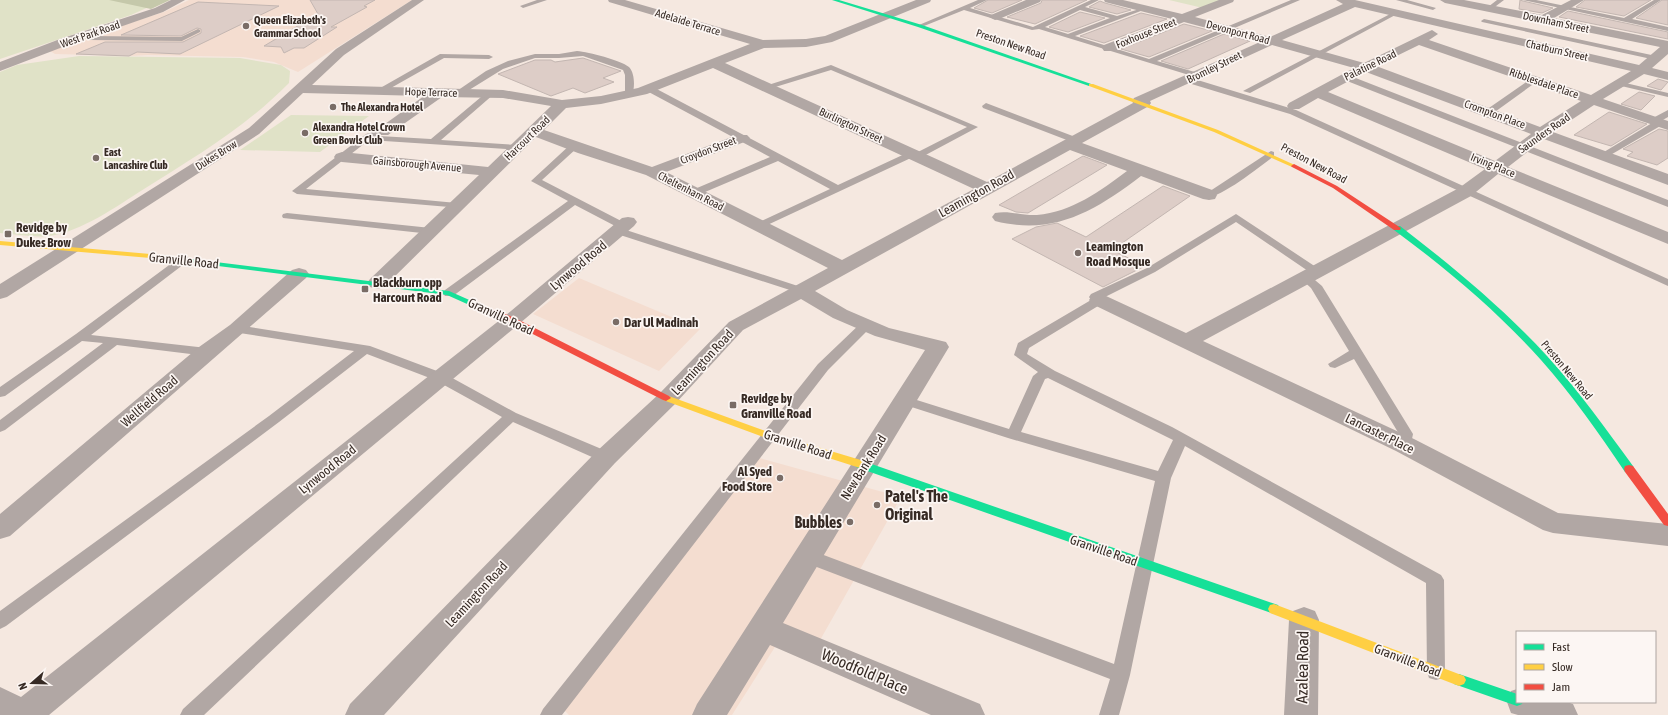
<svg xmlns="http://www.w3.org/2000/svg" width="1668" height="715" viewBox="0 0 1668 715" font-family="'Asap Condensed',sans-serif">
<rect width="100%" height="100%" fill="#f5e8e0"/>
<path fill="#f4ddd0" d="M189,0h223l-114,72 -24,-10 -31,-5 -95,-2 -19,1 -74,-2 -5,-3 27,-11 87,-28z
M579,278l121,51 -41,42 -126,-57z
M756,457l145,40 -82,145 -32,-14 -55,87h-163l-6,-6z"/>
<path fill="#e0e2c7" d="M0,0h164l-33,15 -131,44z
M1169,0h54l-20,8z
M79,56l161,2 41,7 9,6 -1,12c-42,43 -94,74 -145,106 -27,17 -63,43 -95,47 -16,2 -33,-2 -49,-3v-161l17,-7z
M291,115l78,1 -49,36 -80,-2z"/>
<path fill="#c5c8aa" d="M109,0h61l-19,9z"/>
<path fill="#ddcdc7" stroke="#c3b6b1" d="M310,0h65l-11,6 3,1 -36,20h6l-33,21h-10l-10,5 -3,-6 -17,-1 54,-32z
M988,0h34l-30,13 -18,-5z
M1042,0h45l-52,24 -28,-7 34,-14z
M1520,0l3,1 30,7 -11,5 -23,-4z
M1585,0h66l-27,16 -48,-9z
M1662,0h6v25l-32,-7z
M1100,1l5,2 26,7 -14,4 -28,-7z
M198,2l81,4 -99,48 -43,-2 -8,4 -53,-2 29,-12h78l18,-9v-4l-4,-1 -16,8 -60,-1z
M1568,11l100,21v7l-109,-22z
M1080,12l25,6 -37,14 -19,-5z
M1141,13l26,6 -63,24 -24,-7z
M1184,24l28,7 -63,26 -28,-8z
M1224,34l26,7 -62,28 -27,-8z
M583,58l38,13 -18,7 11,4 -29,11 -12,-5 -22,8 -53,-22 37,-14h16l4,2z
M1658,79l10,3 -7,8 -14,-4z
M1639,92l16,4 -14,14 -20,-6z
M1609,112l38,12 -36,22 -37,-11z
M1659,129l9,2v27l-11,7 -30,-9 6,-4 -10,-3z
M1083,156l24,9 -79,48 -12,-1 -17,-7z
M1163,186l27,10 -78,54 33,16 -42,21 -91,-48 24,-12 21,-4 29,14z"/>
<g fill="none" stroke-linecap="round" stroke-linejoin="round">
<path fill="#b1a7a4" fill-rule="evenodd" d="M537,0h10l-24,8 -3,-2z
M978,0h9l-17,8 63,19 58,-27h8l-14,7 32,9 29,-9v2l-71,27 74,23 142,-59h9l-143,61 48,14 1,2 -4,2 -163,-50 -7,1 -68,-20 -40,16 -5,-1zM1080,10l30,8 -42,16 -23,-7z
M1396,0h11l29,8 -3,2z
M1497,0h7l-12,9h-4v-2z
M1523,0h13l88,18 30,-18h7l-29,19 36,8v4z
M1394,12l5,1 -149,80 -7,-2z
M1484,19l172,37 4,2 -4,2 -174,-38 -1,-1z
M198,29l2,1v2l-18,9 -92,-1 -11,-4 4,-2 7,2 91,1z
M577,51c12,1 43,9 52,16 6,6 6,21 3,28l-7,-2v-18l-2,-5 -40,-14 -24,2h-24l-32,11 -42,26 -7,-2 32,-22 22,-10 27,-7h24z
M440,54l49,1 4,2 -4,2 -45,-1 -62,35 -7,-2z
M831,65l147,62 -58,31 -7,-1 -154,72 -5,-3 1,-2 75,-35 -52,-28 -80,34h-8l-1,-2 1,-2 80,-34 -125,-67v-4h6l187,99 71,-33 7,1 51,-26 -136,-57 -59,18 -7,-2z
M1342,75h6l320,125v7l-326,-128z
M1185,78h6l105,32 372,169v7l-378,-172 -105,-32z
M1532,78l7,2 -47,34h-6v-4z
M1617,81l51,12v4l-51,-12z
M487,92l7,2 -53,46 76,5 5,3 -2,2 -151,-10 -63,49 151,14 4,1 1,2 -1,2 -164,-14 -5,-3 74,-57 17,-5 4,3 -8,4 52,3z
M986,103l92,35 2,2 -2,2h-6l-89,-34 -1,-2z
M1668,110v7l-7,4 2,2 -1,2 -55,32h-6l-2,-2 53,-32 -2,-2 1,-2z
M574,143l5,3 -2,2 -35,32 85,44 1,2 -5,3 181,59 2,2 -2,2h-8l-182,-59 -1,-2 1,-2 5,-1 -44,-23 -122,91h-8l-2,-3 2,-3 123,-89 -37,-20 40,-37z
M1271,151l3,1v4c-12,9 -55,44 -69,41l-1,-2z
M287,213l144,15 5,3 -5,3 -148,-16 -1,-2 1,-2z
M1236,214l83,55 2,2 -2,2h-8l-75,-51 -81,50 -52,26 2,2 -2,3 -74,45 -2,6 28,17 117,56 269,148 3,5 1,92 -2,6 -7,2 -7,-2 -2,-6 -1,-89 -241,-137 -14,32 -41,197 -11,40h-20l11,-36 -309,-118 -2,-5 2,-5 6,-2 6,2 301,113 41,-183 -147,-43 -109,-35 -2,-3 2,-3 5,-1 105,33 24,-53 5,-4 -24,-17 4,-12 73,-43 -2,-3 2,-3 56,-26zM1048,378l125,62 -15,31 -137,-39 24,-53z
M184,256l4,1 2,2 -2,2 -97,74 116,13 5,1 1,3 -1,3 -5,1 -90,-11 -112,85 -5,2v-12l103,-77 -21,-2 -77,55 -5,1v-10l76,-53 104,-77z
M1305,274l4,1 13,11 91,148 -3,15 -5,1 -5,-1 -2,-4 1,-11 -45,-75 -19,9 -5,-1 -2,-3 21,-13 -38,-63 -12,-11z
M866,321l4,1 2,3 -2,3 -42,42 -266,345h-22l3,-6 275,-345 44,-42z
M237,325l133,21 75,28 71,39 95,40 2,4 -2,4 -5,1 -5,-1 -88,-39 -309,293h-24l3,-6 319,-292 -67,-37 -68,-26 -88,68 -273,204 -6,3v-18l269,-195 85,-65 -121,-19 -2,-3z"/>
<path fill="#b1a7a4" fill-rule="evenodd" d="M171,0h14l-22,12 -95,33 -68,26v-9l60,-23 95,-31z
M412,0h12l-80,55 -32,30 191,5 59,10 39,-4 37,-8 112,-44 -141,-42 -1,-2h17l138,40 43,-1 19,-3 91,-36h15l-1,2 -98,40 -26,5 -42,1 -39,15 262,119 146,-79 -1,-2 2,-3 126,-56 -76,-20 -72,29h-8l-2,-3 2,-3 68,-26 -67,-17 -1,-2h19l59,14 37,-14h15l-1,2 -38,15 75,20 73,-33 -7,-4h19l284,65 21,-18 -215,-44 -5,-3h24l78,15 29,-15h13l-30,18 114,23v13l-16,14 16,4v8l-24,-6 -41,25 65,22v9l-74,-25 -41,27 115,42v11l-124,-46 -36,28 160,65v12l-170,-70 -27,22 -268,145 211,98 144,74 110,11v22l-115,-13 -10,-3 -147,-79 -304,-147 -3,-4 3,-4 7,-2 7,2 80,37 273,-145 26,-19 -167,-71 -19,11h-10l-2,-3 2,-3 65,-35 -82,-23 -122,56 1,2 -2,3 -67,37 133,48 2,4 -2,4 -6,1 -6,-1 -62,-23c-46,35 -87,60 -146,45l-3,-4 3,-4c14,-3 28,3 42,2 35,-3 63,-24 90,-44l-57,-21 -255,141 32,19 42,18 57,14 3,5 -166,276 197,81 5,11h-54l-161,-70 -43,70h-35l5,-11 228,-354 -50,-14 -42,-18 -32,-19 -58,31 -68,74 -60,59 -231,252h-39l5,-11 247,-253 62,-57 70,-72 99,-54 -182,-93 -68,-22 -42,-16 -152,150 -7,2 -7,-2 -3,-4 3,-4 109,-104 -137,-13 -6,-2 -2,-3 2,-3 6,-2 146,15 63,-61 -48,-8 -61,-1 -54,38h-10l-3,-3 3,-3 46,-33 -121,-3 -44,41 -252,163 -7,2v-15l249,-156 87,-79zM1355,7l276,64 -40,24 -162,-55 9,-6 -6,-4 -68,33 -82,-23zM1419,45l162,56 -41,26 -164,-61zM713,68l261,121 -132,71 -176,-88 81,-31 3,-3 -3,-3h-10l-85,32 -108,-37 22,-22 35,-4 46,-10zM1366,72l165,62 -36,27 -167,-69z
M1026,0h15l-1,2 -41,17 -4,1 -6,-3 2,-2z
M628,217l6,1 3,4 -3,4 -115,98 -470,391h-49v-28l21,10 484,-381 117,-98z
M299,268l7,2 3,4 -3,4 -296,258 -10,3v-25l199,-167 31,-22 62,-55z
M1304,607l11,4 4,9 -1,95h-34l5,-95 4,-9z
M1517,689v13h50l6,2 5,11h-60l-7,-2 -4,-11 4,-11z"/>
<path fill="#16e098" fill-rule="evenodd" d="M832,0h7l83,25 172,60 -5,1 -171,-59z
M1394,226h6c52,40 103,82 147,130 32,35 59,73 86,110l1,3 -1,3h-8c-26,-39 -53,-77 -84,-112 -44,-49 -94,-91 -147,-130z
M159,255l290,36 43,19 -4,3 -3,-1 -38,-17 -285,-36h-3l-1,-2z
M860,460l418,145 2,4 -2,4 -4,1 -418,-147 -1,-3 1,-3z
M1459,674l58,20v8h6l-1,2 -5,2 -63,-22 -2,-4 2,-4z"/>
<path fill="#ffcf43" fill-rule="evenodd" d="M1089,84h4l125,46 79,36 -5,1 -78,-35 -125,-46z
M0,241l162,14 4,2 -4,2 -162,-14z
M666,395l108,39 90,27 1,3 -1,3 -4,1 -94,-30 -103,-38 -2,-2z
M1274,604l190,72 2,4 -2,4 -5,2 -189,-73 -2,-4 2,-4z"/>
<path fill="#f24e42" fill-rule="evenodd" d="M1294,164l43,22 64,42 -1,2h-6l-61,-42 -41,-21 -1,-1z
M488,307l27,11 154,78 2,2 -5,3 -3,-1 -154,-78 -24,-10 -1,-2 1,-2z
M1629,465l4,1 35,48v12l-4,-1 -39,-53 -1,-3 1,-3z"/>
</g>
<g fill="#796c66" stroke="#fcf6f3" stroke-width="1.5">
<circle cx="246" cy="26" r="4"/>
<circle cx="333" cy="107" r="4"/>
<circle cx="305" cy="133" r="4"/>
<circle cx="96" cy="158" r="4"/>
<rect x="4" y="230" width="8" height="8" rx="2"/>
<circle cx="1078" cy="253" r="4"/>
<rect x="361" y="285" width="8" height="8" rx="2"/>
<circle cx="616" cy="322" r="4"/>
<rect x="729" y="401" width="8" height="8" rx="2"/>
<circle cx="780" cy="478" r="4"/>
<circle cx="877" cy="505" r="4"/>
<circle cx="850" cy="522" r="4"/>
</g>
<g text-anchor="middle" stroke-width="3.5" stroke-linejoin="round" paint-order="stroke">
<g font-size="11" font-weight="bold" fill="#362a24" stroke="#fcf6f3" text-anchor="start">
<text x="254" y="24">Queen Elizabeth's<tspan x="254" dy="13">Grammar School</tspan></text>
<text x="341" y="111">The Alexandra Hotel</text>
<text x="313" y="131">Alexandra Hotel Crown<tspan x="313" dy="13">Green Bowls Club</tspan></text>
<text x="104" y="156">East<tspan x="104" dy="13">Lancashire Club</tspan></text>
</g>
<g font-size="11" fill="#362a24" stroke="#fcf6f3">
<text transform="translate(688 22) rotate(17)" y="4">Adelaide Terrace</text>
<text transform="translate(1556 22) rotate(12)" y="4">Downham Street</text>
<text transform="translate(1238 32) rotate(15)" y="4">Devonport Road</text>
<text transform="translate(1146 33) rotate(-22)" y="4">Foxhouse Street</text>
<text transform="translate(90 34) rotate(-19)" y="4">West Park Road</text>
<text transform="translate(1011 44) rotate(19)" y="4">Preston New Road</text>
<text transform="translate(1557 50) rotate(13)" y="4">Chatburn Street</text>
<text transform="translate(1370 65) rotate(-26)" y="4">Palatine Road</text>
<text transform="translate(1214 67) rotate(-26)" y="4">Bromley Street</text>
<text transform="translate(1544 83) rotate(19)" y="4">Ribblesdale Place</text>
<text transform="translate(431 92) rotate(2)" y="4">Hope Terrace</text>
<text transform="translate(1495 114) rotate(20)" y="4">Crompton Place</text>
<text transform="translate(851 125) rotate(25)" y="4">Burlington Street</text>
<text transform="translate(1544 133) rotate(-35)" y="4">Saunders Road</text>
<text transform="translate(527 138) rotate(-44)" y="4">Harcourt Road</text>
<text transform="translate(708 150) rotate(-21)" y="4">Croydon Street</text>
<text transform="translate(216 155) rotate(-32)" y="4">Dukes Brow</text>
<text transform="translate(1314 163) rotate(28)" y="4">Preston New Road</text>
<text transform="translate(417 164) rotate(5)" y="4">Gainsborough Avenue</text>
<text transform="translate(1493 165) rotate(22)" y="4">Irving Place</text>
<text transform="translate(691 191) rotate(27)" y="4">Cheltenham Road</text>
<text transform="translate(1567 370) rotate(50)" y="4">Preston New Road</text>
</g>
<g font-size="13" fill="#362a24" stroke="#fcf6f3">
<text transform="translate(976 193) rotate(-29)" y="5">Leamington Road</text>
<text transform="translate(184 260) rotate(6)" y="5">Granville Road</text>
<text transform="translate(578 265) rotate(-40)" y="5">Lynwood Road</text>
<text transform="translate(501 316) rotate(25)" y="5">Granville Road</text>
<text transform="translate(702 362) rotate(-47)" y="5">Leamington Road</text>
<text transform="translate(149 401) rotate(-41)" y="5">Wellfield Road</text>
<text transform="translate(1380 433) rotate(26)" y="5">Lancaster Place</text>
<text transform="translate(798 444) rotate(18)" y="5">Granville Road</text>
<text transform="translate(863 467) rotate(-58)" y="5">New Bank Road</text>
<text transform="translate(327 469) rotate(-39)" y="5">Lynwood Road</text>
<text transform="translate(1104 550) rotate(19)" y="5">Granville Road</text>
<text transform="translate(476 594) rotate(-47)" y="5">Leamington Road</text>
<text transform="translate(1408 660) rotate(21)" y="5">Granville Road</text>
</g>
<g font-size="13" font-weight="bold" fill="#362a24" stroke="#fcf6f3" text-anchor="start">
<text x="16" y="232">Revidge by<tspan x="16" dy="15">Dukes Brow</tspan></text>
<text x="1086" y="251">Leamington<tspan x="1086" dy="15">Road Mosque</tspan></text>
<text x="373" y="287">Blackburn opp<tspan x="373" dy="15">Harcourt Road</tspan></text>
<text x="624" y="327">Dar Ul Madinah</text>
<text x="741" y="403">Revidge by<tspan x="741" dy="15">Granville Road</tspan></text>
<text x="772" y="476" text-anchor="end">Al Syed<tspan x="772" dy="15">Food Store</tspan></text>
</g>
<g font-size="16" font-weight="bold" fill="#362a24" stroke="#fcf6f3" text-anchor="start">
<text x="885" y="502">Patel's The<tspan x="885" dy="18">Original</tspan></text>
<text x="842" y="528" text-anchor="end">Bubbles</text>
</g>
<g font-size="16" fill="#362a24" stroke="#fcf6f3">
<text transform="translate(1302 667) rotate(-89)" y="6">Azalea Road</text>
<text transform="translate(865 671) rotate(23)" y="6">Woodfold Place</text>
</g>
</g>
<rect x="1516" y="631" width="140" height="72" fill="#fcf6f3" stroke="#ada4a0"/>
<rect x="1524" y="644" width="20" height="6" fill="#16e098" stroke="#ada4a0"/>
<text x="1552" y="651" font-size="12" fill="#362a24">Fast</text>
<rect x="1524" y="664" width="20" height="6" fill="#ffcf43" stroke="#ada4a0"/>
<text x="1552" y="671" font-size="12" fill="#362a24">Slow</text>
<rect x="1524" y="684" width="20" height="6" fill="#f24e42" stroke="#ada4a0"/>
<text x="1552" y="691" font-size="12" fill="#362a24">Jam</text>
<g transform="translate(32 683) rotate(250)" stroke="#fcf6f3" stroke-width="3" paint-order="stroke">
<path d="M0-3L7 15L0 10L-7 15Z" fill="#362a24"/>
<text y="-6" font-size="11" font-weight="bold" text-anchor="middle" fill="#362a24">N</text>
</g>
</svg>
